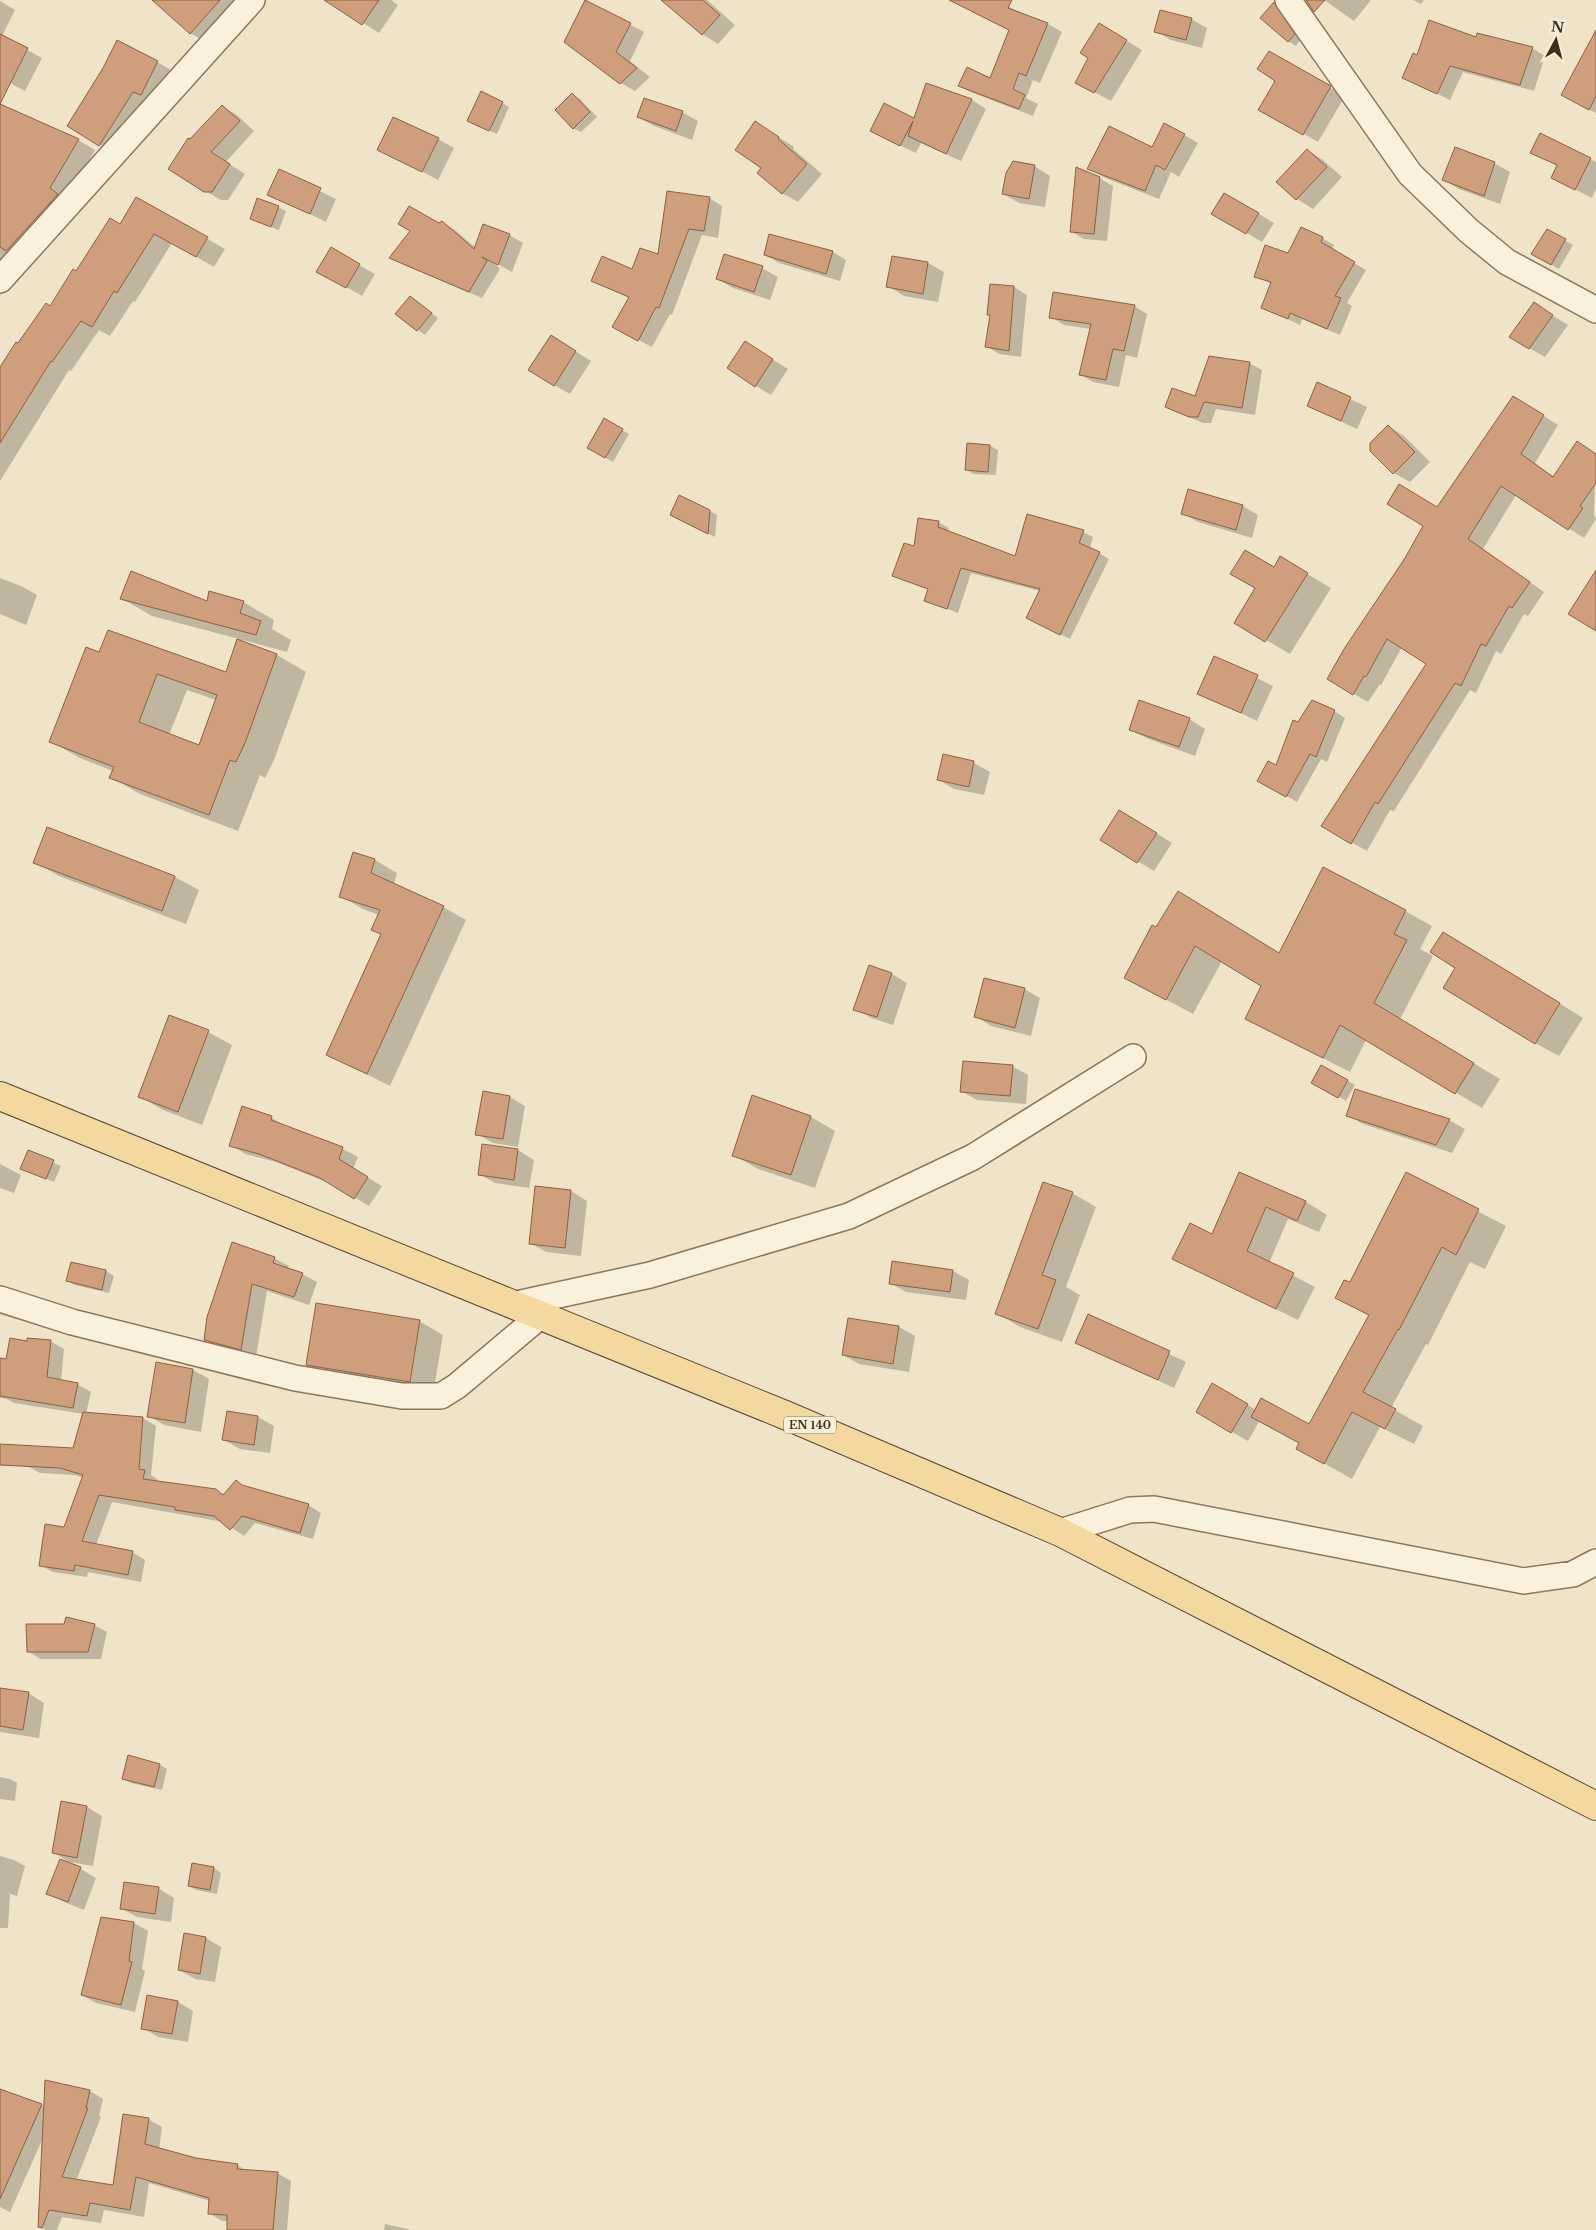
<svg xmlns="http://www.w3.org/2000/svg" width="1596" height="2230" viewBox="0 0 1596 2230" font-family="'Libre Baskerville',serif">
<rect width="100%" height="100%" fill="#f0e4c8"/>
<path fill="#0003" fill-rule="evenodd" d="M154,0h96l-40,44 -20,-11z
M327,0h64l7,5 -19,28z
M664,0h43l28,25 -17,19 -16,-10z
M960,0h37l25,14 26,10 14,8 -22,51 -7,-3 -7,18 12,6 -5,12 -60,-23 -14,-7 32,-6 19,-49 -38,-19z
M1324,0h47l-17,21z
M1413,0h11l-3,4z
M0,1l15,9 -13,26 40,22 -17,33 -25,-13z
M586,1l58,31 -14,29 20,16 -15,14 -14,-8z
M1273,4l8,5 20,30 -5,7 -8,-5z
M1191,19l16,9 -5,20 -31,-8 -16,-9z
M1115,34l27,16 -31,51 -19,-10z
M1532,48l13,8 -11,35 -71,-19 -13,28 -47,-23 15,-21z
M1269,52l76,44 -27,46 -58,-33 16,-28z
M1596,61v52l-19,-10z
M157,62l16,9 -58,83 -46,-28z
M927,84l45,16 14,9 -25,52 -40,-18 -5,10 -30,-14 29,-19z
M572,95l8,4 17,18 -16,15 -8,-4z
M502,103l7,4 -12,27 -21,-9z
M0,106l78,34 17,10 -28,49 -61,81 -6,16z
M222,106l16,10 16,15 -28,31 19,12 -17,26h-7l-17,-10 -14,-50z
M682,112l16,9 -6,19 -38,-14 -16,-9z
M755,122l39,25 -1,2 29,25 -24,28 -16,-9 -19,-25z
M1184,135l14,8 -19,34 -8,-5 -12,27 -56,-22 -14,-9 63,-20z
M1541,135l55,27v27l-4,9 -40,-20 6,-12 -27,-14z
M438,139l16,9 -16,32 -45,-24z
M1307,150l16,10 19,17 -29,32 -16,-10 -19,-17z
M1494,163l16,9 -10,32 -41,-15 -15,-9z
M1034,166l16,10 -5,31 -26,-4 -16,-9z
M279,171l57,28 -10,23 -57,-28z
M1099,178l14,8 -6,55 -23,-2 -13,-8z
M1225,194l49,29 -12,19 -49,-29z
M136,198l89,51 -11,18 -42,-24 -37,59 -2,-1 -23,35 -11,-6 -28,41 -2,-1 -69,111v-112l77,-96 44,-47z
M709,198l13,8 -4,32 -16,-3 -30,80 -2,-1 -18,33 -25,-13 2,-36 -36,-17 40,-10 26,-15z
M278,207l8,4 -7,19 -28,-11z
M442,222l13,8 21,18 33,-13 14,8 -11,29 -20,-11 8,8 -18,29 -78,-33 -13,-7 21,-27 27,-6z
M1547,230l26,15 -14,24 -26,-15z
M1322,238l12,7 -2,5 34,20 -19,33 5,3 -12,29 -38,-16 -2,6 -38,-18 10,-23 -16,-8 33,-21z
M331,249l44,25 -13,22 -44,-25z
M833,252l13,8 -6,21 -61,-18 -14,-8z
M893,257l35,6 16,9 -6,30 -34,-6 -16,-10z
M762,268l16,9 -8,23 -37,-12 -16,-9z
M991,285l23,2 13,8 -6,62 -22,-3 -13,-8 5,-30 -3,-1z
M417,302l21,16 -13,17 -28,-21z
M1534,304l34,21 -23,32 -16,-9z
M1134,306l13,8 -10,44 -11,-3 -7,32 -26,-5 -13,-8 11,-45 -27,-4 -13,-8z
M567,346l24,15 -21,33 -16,-9z
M761,352l27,17 -17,26 -15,-9z
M1249,363l13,7 -7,45 -39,-6 -5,14h-8l-37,-16 29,-9z
M1318,384l49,23 -10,22 -49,-23z
M1528,406l30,19 -23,38 19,14 42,-23 -2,61 2,4 -12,19 -68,-43 -33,54 61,43 -16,24 -4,-2 -23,40 -5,-3 -20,42 -6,-3 -76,121 -4,-1 -23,41 -45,-25 106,-162 -26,-17 -21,38 -1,-1 -12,18 -40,-23 110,-171z
M605,420l24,14 -16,28 -24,-14z
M1388,426l16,10 26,26 -20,20 -16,-9z
M968,444l22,2 8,4 -2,25 -23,-1 -7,-5z
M1189,491l54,15 15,9 -6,23 -54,-16 -16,-9z
M710,511l7,4 -2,22 -36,-18z
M938,522l11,6 -1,4 68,26 67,-26 10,5 -3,11 19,11 -39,80 -32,-16 2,-32 -69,-18 -13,40 -32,-13 3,-10 -36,-15 22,-27z
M1274,568l30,4 27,16 -41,66 -55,-32z
M0,578l21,8 16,9 -11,30 -26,-11z
M121,598l122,4 31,18 -2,9 19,11 -4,12 -44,-12v2l34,13 29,17 -32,88 -9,18 -5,-3 -22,56 -98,-37 -29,-17 2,-6 -33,-13 -30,-17 50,-87 126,19 13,-34 -87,-23zM187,690l29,10 -17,47 -30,-12z
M1215,657l58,29 -16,35 -59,-28z
M1334,711l11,7 -18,44 -6,-3 -24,43 -39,-22 18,-13 23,-44z
M1189,719l16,10 -10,27 -49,-18 -15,-9z
M944,756l30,7 16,9 -6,23 -30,-6 -15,-9z
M1135,820l37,23 -18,28 -52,-31z
M48,829l127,48 24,13 -13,34 -127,-48 -24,-14z
M354,853l21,7 22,13 -3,11 49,23 23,13 -76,166 -62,-31 54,-120 -3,-20 -16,-6 -23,-13z
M1405,911l27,15 -12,23 13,7 -33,63 100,60 -18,29 -116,-68 -16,32 -77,-39 -27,-15 17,-32 -41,-25 -29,53 -41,-22v-65l127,27z
M1468,947l115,71 -24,38 -24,-13z
M870,966l22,8 15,9 -14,42 -22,-7 -16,-9z
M1024,989l16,9 -9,38 -40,-10 -16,-10z
M169,1017l39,15 24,13 -30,80 -39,-15 -24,-14z
M1012,1066l16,9 -2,29 -49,-4 -16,-9z
M1322,1066l33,19 -9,16 -34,-19z
M510,1097l15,9 -7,41 -25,-4 -16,-9z
M753,1097l58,20 24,14 -20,57 -57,-19 -24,-14z
M1347,1115l102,5 16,9 -13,24 -89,-29z
M271,1117l15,10 57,22 15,8 -5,12 29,17 -13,20 -35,-21 -58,-23 -31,-8 -14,-9z
M518,1150l16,10 -5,28 -34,-5 -16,-9z
M28,1152l33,14 -7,16 -32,-13z
M0,1164l21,11 -7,18 -14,-5z
M1240,1174l66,28 21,13 -8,17 -31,-13 -19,44 46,24 -17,33 -124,-61 39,-23z
M1406,1174l100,52 -21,43 -15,-7 -42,83 -2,-1 -35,64 32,18 -9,18 -34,-17 -28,52 -55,-31 3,-5 -40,-23 -12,21 -51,-29 16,-27 43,25 54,16 60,-110 -33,-19 13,-13z
M571,1191l16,10 -6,55 -35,-4 -16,-9z
M1072,1193l24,14 -30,80 14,8 -18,47 -42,-15 -24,-14z
M274,1258l15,8 -1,3 14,5 15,8 -8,23 -42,-14 -11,66 -36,-9 -15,-8 4,-23z
M893,1262l60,9 16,9 -3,20 -60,-8 -16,-9z
M72,1263l34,8 8,5 -5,17 -34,-8 -7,-4z
M1089,1316l97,46 -12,26 -98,-46z
M419,1321l24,14 -10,60 -102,-17 -24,-13z
M899,1327l16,9 -6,36 -50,-8 -16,-9z
M50,1341l14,8 -3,32 16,3 14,8 -5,22 57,4 13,8 -5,49 6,4v3l59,9 8,4 12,-14 11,7 61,17 13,8 -8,26 -58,-16 -11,13 -21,-14 -111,-20 -16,43 36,7 13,8 -4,22 -53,-10 -1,5 -34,-5 -13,-7 25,-37 19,-50 -10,-3 -34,-2 -13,-7 47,-17 10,-35 -70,-11 -7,-4 -7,-1v-39l7,1 21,-18z
M157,1364l36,6 16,9 -8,53 -37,-7 -15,-9z
M228,1412l30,5 16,9 -4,27 -30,-4 -16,-9z
M94,1625l13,7 -6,27h-61l-12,-8z
M0,1689l28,4 16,10 -5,35 -39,-6z
M129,1757l31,8 7,4 -5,21 -31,-7 -7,-4z
M0,1777l10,2 7,4 -2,18 -15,-2z
M87,1807l15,9 -9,50 -24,-4 -16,-10z
M0,1856l14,4 11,6 -8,30 -7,-2 -2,34h-8z
M61,1861l20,8 15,9 -12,32 -20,-8 -16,-9z
M214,1868l7,5 -4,21 -21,-4 -7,-4z
M158,1888l16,10 -3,24 -34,-5 -16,-9z
M102,1919l32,4 14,8 -6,38 3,2 -10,41 -39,-9 -14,-8z
M206,1938l15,9 -6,35 -20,-3 -16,-9z
M178,2002l15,9 -5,31 -30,-5 -15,-9z
M46,2081l44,10 13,8 -4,17 2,1 -25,64 38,6 34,-68 14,8 -3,22 36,10 42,6 10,6 30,2 14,8 -4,49h-59v-9h-6l-13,-8 1,-12 -61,-18 -5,34 -40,-7 -3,13 -39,-6 -5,13h-12l-6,-3 4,-89 -33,74 -10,-5v-116l45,16z
M385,2224l23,5 2,1h-26z"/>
<path fill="#cf9f7d" stroke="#8d5f41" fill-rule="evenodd" d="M152,0h68l-30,34z
M324,0h55l-17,25z
M585,0l46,23 -15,29 21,16 -17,16 -56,-42z
M661,0h42l17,15 -18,20z
M949,0h63l-4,8 40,15 -22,53 -7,-3 -6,16 12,6 -6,14 -61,-23 9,-19 23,11 19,-48z
M1306,0h19l-11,12z
M1274,2l21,32 -7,8 -28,-24z
M1160,10l32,8 -6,22 -32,-8z
M1429,20l47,17 1,-4 56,14 -13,38 -70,-19 -13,28 -35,-16 11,-25 4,2z
M1099,23l28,17 -33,53 -19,-10 13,-25 -8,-5z
M1596,30v66l-7,14 -28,-15z
M0,34l28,14 -28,56z
M117,40l41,21 -17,34 -8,-3 -34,54 -32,-20 36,-58z
M1269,51l62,35 -28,49 -45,-25 17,-29 -18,-12z
M926,83l46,16 -26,55 -38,-18 5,-15 -13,25 -30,-15 14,-28 30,15z
M481,91l22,11 -14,29 -22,-10z
M572,93l18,19 -17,17 -18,-19z
M644,98l39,13 -7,20 -39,-14z
M0,104l79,35 -29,49 8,6 -52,57 -6,-4z
M222,105l18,16 -29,31 19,12 -18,28h-8l-36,-23 20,-31 2,1z
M393,117l46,21 -17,34 -45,-22z
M755,121l24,16 -1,2 29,25 -25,30 -25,-21 4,-5 -26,-18z
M1164,123l21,11 -20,36 -9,-5 -11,26 -58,-22 22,-43 43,21z
M1540,133l51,25 -16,32 -24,-12 6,-13 -27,-12z
M1455,147l40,15 -11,34 -42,-16z
M1307,149l20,18 -31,33 -20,-18z
M1013,161l22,4 -6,34 -27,-5 4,-21z
M1076,167l24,10 -6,57 -24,-2z
M279,169l42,19 -11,26 -43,-19z
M667,191l43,6 -6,34 -15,-2 -30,79 -3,-1 -18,34 -26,-14 17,-30 -38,-16 11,-25 30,13 8,-21 18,6z
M1224,193l35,20 -13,21 -35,-20z
M136,197l72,40 -12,20 -42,-23 -37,59 -3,-2 -22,36 -11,-6 -29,41 -1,-1 -51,82v-76l16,-25 2,1 28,-40 4,3 23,-37 3,2 34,-53 10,6z
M257,198l22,8 -8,21 -21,-8z
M409,206l30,17 3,-2 32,28 9,-25 27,10 -12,31 -16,-8 5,4 -18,31 -80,-34 21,-27 -12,-7z
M1301,227l22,10 -2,5 34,20 -20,34 6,2 -14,31 -37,-16 -2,6 -27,-11 10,-26 -17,-5 11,-32 23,8z
M1547,229l19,10 -15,26 -20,-11z
M769,234l64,17 -7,23 -62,-19z
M331,247l29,17 -14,24 -30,-16z
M724,254l39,12 -9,26 -38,-13z
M892,256l36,6 -5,32 -37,-7z
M990,284l24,2 -5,65 -24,-4 5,-32h-3z
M1053,292l82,13 -11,46 -11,-2 -7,31 -27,-5 12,-51 -42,-6z
M410,296l22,17 -15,18 -22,-17z
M1534,302l19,13 -24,34 -20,-12z
M551,335l25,16 -22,35 -26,-16z
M745,341l28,18 -18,28 -28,-19z
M1209,356l41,6 -8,46 -38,-6 -6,15h-9l-24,-10 7,-19 23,8z
M1317,382l34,15 -10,24 -34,-15z
M1513,396l31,19 -23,39 32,23 24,-36 19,13v29l-16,23 3,2 -15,22 -67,-44 -33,53 62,43 -18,26 -3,-2 -23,40 -5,-2 -20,42 -6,-3 -77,121 -3,-2 -24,42 -30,-18 105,-162 -39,-25 -21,38 -2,-1 -11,19 -26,-16 17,-30 61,-91 18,-32 -36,-22 12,-20 38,23z
M604,418l19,11 -18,29 -18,-10z
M1388,425l27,27 -22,22 -23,-23v-8z
M967,443l23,2 -2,27 -23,-2z
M1188,489l55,16 -7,25 -55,-16z
M679,495l31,15 -2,24 -38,-19z
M1027,514l57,16 -5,13 21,9 -40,83 -34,-17 14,-29 -79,-21 -14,41 -23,-8 4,-12 -36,-13 12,-33 10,3 4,-28 21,3 -1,6 77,29z
M1245,550l29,17 6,-11 28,17 -43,69 -31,-19 21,-35 -25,-14z
M1596,570v61l-28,-17z
M131,571l76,30 2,-10 35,10 -4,12 21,8 -5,14 -136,-36z
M108,630l118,42 11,-33 40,15 -32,89 -9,19 -6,-2 -21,55 -100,-37 5,-11 -65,-25 37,-95 13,5zM157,674l60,21 -18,50 -60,-23z
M1214,656l44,19 -17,38 -44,-19z
M1139,700l51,18 -11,29 -50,-17z
M1312,700l23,10 -19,47 -6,-3 -24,43 -29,-16 11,-20 8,4 17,-45 5,2z
M943,754l31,7 -5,26 -32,-7z
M1119,810l38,23 -20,30 -37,-23z
M47,827l128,49 -13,35 -129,-48z
M353,852l22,7 -4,14 73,33 -77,168 -41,-19 55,-121 -10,-4 9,-20 -41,-13z
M1323,867l83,43 -12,24 13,6 -33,63 100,60 -19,31 -115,-69 -17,33 -78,-39 16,-33 -66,-40 -29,54 -42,-22 28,-53 4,2 22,-36 101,62z
M1443,932l117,71 -25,41 -92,-56 12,-20 -25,-16z
M869,965l23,8 -15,44 -24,-7z
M984,978l41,10 -10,40 -41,-11z
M169,1015l40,15 -31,82 -40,-15z
M963,1061l50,4 -3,31 -50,-4z
M1321,1065l27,15 -10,18 -27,-15z
M1355,1089l95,30 -14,26 -90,-29z
M483,1091l27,5 -7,43 -28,-4z
M752,1095l59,21 -20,59 -59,-19z
M242,1106l30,10 -1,4 72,27 -4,12 29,18 -14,22 -34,-21 -61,-24 -30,-8z
M482,1144l36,5 -4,31 -36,-5z
M28,1150l26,10 -8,19 -26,-10z
M1239,1172l67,29 -9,20 -31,-14 -19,44 47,22 -18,36 -104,-50 18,-36 22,11z
M1406,1172l73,37 -23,46 -14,-8 -43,83 -1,-1 -35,63 33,17 -11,20 -33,-17 -28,52 -28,-15 3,-6 -48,-26 10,-19 48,26 60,-109 -34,-17 9,-18 6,2z
M1043,1182l30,10 -31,83 14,5 -18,49 -43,-15z
M535,1186l36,4 -6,58 -36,-4z
M232,1242l43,15 -2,6 30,10 -9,24 -42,-13 -11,66 -37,-10 3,-23z
M892,1261l61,9 -3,22 -61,-8z
M71,1262l35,8 -4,20 -36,-9z
M316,1303l104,17 -10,62 -104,-17z
M1088,1314l82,37 -12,29 -83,-37z
M848,1318l51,8 -6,38 -51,-9z
M10,1338l17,3v-3l24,2 -4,37 31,6 -5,25 -73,-12v-38l6,1z
M156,1362l37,7 -8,54 -38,-6z
M1212,1383l36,21 -17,29 -35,-21z
M227,1411l31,5 -4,29 -32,-5z
M83,1412l60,5 -4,52 6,1 -2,9 73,10 7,6 13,-15 6,5 67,19 -9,29 -58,-17 -12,14 -16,-14 -39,-6v-3l-76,-12 -17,46 51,10 -5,24 -53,-10 -1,6 -35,-5 6,-42 19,3 19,-52 -23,-7 -60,-3v-21l73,4z
M66,1617l29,7 -7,28h-61l-1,-28h38z
M0,1688l29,4 -6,38 -23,-4z
M128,1755l32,9 -6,23 -32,-8z
M61,1801l26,5 -10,52 -25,-5z
M60,1859l21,8 -13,35 -22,-8z
M192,1863l22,4 -4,23 -22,-4z
M124,1882l35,5 -4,27 -35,-5z
M101,1917l33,5 -5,39 3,1 -11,43 -40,-10z
M184,1933l22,4 -6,37 -22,-4z
M147,1995l31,6 -6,33 -31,-5z
M45,2080l45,10 -4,18h2l-26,69 51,8 10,-71 26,4 -4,26 51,14 42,6 -1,5 41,3 -5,58h-46v-15l-19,-1 1,-16 -73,-21 -6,33 -40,-7 -3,13 -38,-6 -7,18 -4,-1z
M0,2089l42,15 -42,95z"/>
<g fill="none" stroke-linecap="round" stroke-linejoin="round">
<g stroke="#8d765c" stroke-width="28">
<path id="street" d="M1288,0l122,174 59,57 38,31 89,48
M0,280l252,-280
M0,1299l72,23 223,56 107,18h39l16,-10 83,-70
M512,1305l138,-30 199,-59 124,-59 160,-100
M1060,1532l70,-22 24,-1 370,72 49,-7 23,-12"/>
</g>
<g stroke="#5b4430" stroke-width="30">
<path id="primary" d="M0,1096l785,319 275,117 536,274"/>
</g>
<use href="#street" stroke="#faf1dc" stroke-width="25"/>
<use href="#primary" stroke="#f3d9a0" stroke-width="28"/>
</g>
<g text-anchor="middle" stroke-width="4" stroke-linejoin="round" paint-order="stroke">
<rect fill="#f7eed8" stroke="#756857" stroke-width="1" x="784" y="1416.5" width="52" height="17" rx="4"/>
<g font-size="11" font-weight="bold" fill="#3d2e20">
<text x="810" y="1429">EN 140</text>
</g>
</g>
<g transform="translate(1556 40) rotate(7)" stroke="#f7eed8" stroke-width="4" paint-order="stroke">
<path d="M0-4L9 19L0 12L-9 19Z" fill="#3d2e20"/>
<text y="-8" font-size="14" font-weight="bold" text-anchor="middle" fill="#3d2e20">N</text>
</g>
</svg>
